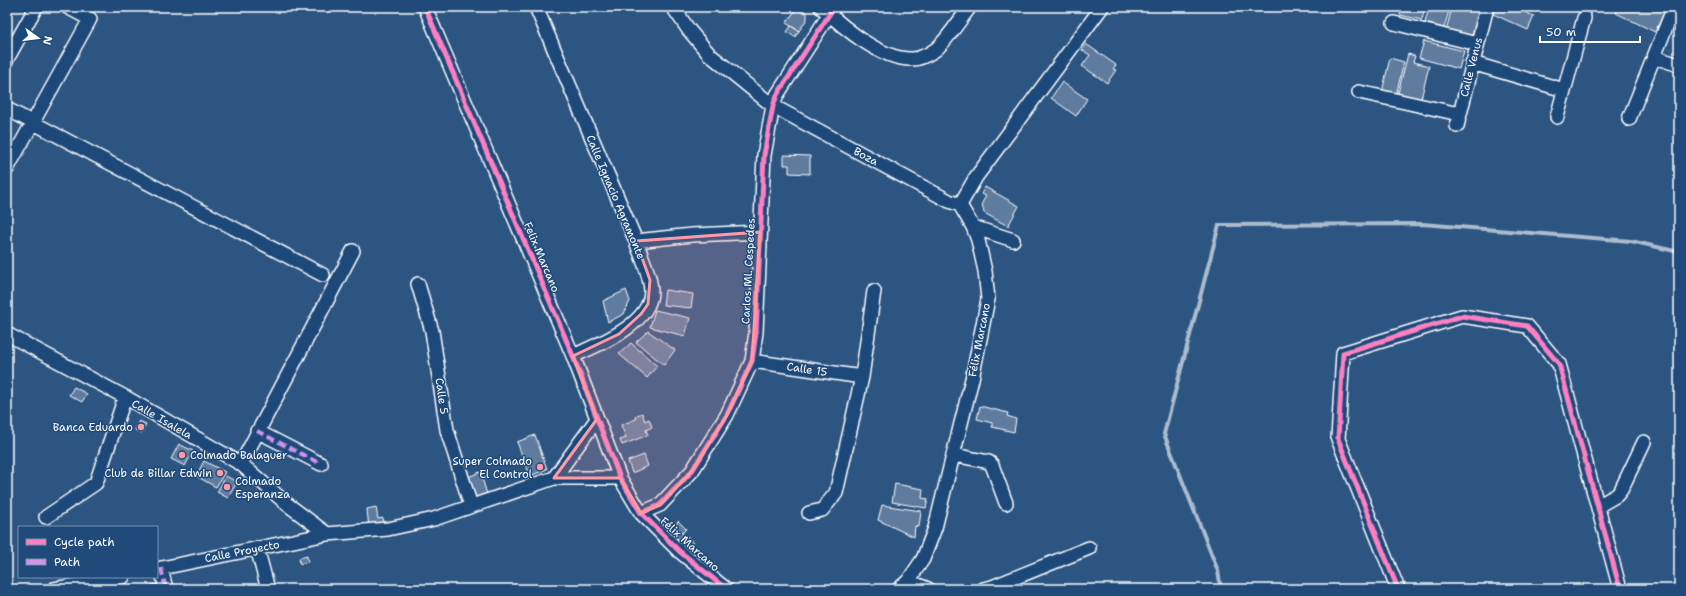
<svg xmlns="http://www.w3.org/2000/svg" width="1686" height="596" viewBox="0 0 1686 596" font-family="'Shantell Sans',sans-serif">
<rect width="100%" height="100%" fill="#2c5582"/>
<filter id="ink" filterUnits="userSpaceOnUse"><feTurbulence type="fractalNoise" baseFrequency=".025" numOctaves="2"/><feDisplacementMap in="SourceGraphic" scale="8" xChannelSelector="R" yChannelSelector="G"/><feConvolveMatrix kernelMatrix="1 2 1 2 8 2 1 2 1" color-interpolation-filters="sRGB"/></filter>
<g filter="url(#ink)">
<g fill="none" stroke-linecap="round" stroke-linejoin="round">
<path stroke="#acbcce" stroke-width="4" d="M1221,589l-3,-18 -54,-137 55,-209 203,-1 209,17 48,11"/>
</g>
<path fill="#5e7c9f" stroke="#fff" d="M798,7l9,6v6l-8,12 -13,-8z
M1402,7h23l-3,13 -22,-5z
M1429,7h21l-6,21 -19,-5z
M1452,7h21l7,2 -7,29 -27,-7z
M1495,7h27v4l12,5 -6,14 -35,-16z
M1619,7h38l8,4 -10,21 -39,-19z
M791,26l8,5 -4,6 -8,-5z
M1424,41l40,10 -5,18 -40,-11z
M1086,44l30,21 -3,4 3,1 -9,13 -25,-17 8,-11 -8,-5z
M1408,54l7,2 -2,6 16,4 -9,37 -23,-6z
M1390,58l14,4 -8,33 -14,-3z
M1062,82l25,17 -11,17 -25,-18z
M784,155l26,1v18l-21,-1v-8h-5z
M985,187l34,19 -11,20 -24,-13 -2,-10 4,-7 -5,-2z
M626,290l4,11 -6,13 -16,8 -5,-21z
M665,290l28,4 -2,14 -28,-3z
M655,310l35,8 -5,18 -35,-9z
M648,331l27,19 -11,15 -28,-23z
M631,343l26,23 -10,12 -28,-24z
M74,387l13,7 -5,8 -13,-7z
M980,406l28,7 -1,3 9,3 -2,13 -22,-5v-4l-15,-4z
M642,413l3,8 4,-2 3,8 -6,3 2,5 -26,10 -2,-5 6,-2 -5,-13 15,-6 -1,-3z
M139,421l7,3 -4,9 -7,-3z
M535,435l12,34 -17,7 -13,-34z
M179,444l14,7 -8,15 -14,-7z
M644,455l4,11 -16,7 -4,-12z
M204,461l21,11 -9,15 -20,-11z
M480,472l7,22 -12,5 -7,-22z
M226,476l11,6 -9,16 -11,-6z
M895,484l28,5 -1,9 6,1 -2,9 -34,-6z
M882,505l39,6 -2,16 -4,-1 -1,11 -36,-17z
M376,507l2,12 5,-1 2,9 -16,2 -2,-20z
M678,521l8,8 -4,4 -8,-7z
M674,526l19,16 -6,10 -13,-10 -3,-8z
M307,556l1,6 -8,2 -1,-6z
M158,584l1,5h-11l-1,-3z"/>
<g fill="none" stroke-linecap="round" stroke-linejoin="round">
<g stroke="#fff" stroke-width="16">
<path id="minor" d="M425,7l148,349 47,122 21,35 38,38 47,38
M536,7l100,234c5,16 15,34 15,51 -1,33 -52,52 -78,64
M673,7l15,22 21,25 64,52 176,95 11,4
M821,7c22,20 60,53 91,52 8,0 17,-5 23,-9 10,-7 26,-32 35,-43
M1394,23l83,21
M1654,57l25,8
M7,59l29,-52
M1472,63l92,27
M1359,92l100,22
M7,109l316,166
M1557,117l27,-99
M1629,119l45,-112
M1457,126l30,-119
M7,169l83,-150 -23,-12
M960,205l16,-28 126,-170
M973,227l40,13
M636,241l56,-6 68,-3
M418,284l14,47 15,99 24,76
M7,334l118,63 116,67 46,40 40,30
M752,361l110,16
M257,431l64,33
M954,455l35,7 3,3 14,38
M241,464l112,-213
M554,478l43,-59
M1598,506l19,-11 4,-5 23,-48
M641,513l19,-8 32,-34 35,-56 25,-54 4,-29 8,-177 9,-49 4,-11 57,-88
M809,513l13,-3 14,-17 26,-116 12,-86
M46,517l50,-34 29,-86
M257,548l11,41
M161,568l5,21
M157,569l170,-35 61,-5 46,-10 120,-41h66
M908,581l20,8
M54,589l69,-12
M899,589l9,-8 15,-22 12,-31 37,-149 16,-80 -3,-28 -7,-31 -5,-13 -13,-22
M983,589l9,-2 97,-39
M1398,589l-60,-150 5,-86 119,-37 65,10 32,38 61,225"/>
</g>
<use href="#minor" stroke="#1f4a7a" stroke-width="13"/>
<path stroke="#d193ec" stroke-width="4" stroke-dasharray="8 4" stroke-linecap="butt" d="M257,431l64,33
M161,568l5,21"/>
<g stroke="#1f4a7a" stroke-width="8">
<path id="cycleway" d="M425,7l148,349 47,122 21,35 38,38 47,38
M641,513l19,-8 32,-34 35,-56 25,-54 4,-29 8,-177 9,-49 4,-11 57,-88
M1398,589l-60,-150 5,-86 119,-37 65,10 32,38 61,225"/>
</g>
<use href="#cycleway" stroke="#ff80c0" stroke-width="5"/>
</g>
</g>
<path fill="#ff9aa2" fill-opacity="0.2" stroke="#ff9aa2" stroke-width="3" stroke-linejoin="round" d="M760,232l-8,129 -25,54 -35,56 -32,34 -19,8 -21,-35h-66l43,-59 -24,-63 46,-22 22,-20 7,-10 2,-24 -14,-39z"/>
<g fill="#ff9aa2" stroke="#1f4a7a" stroke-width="1.5">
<circle cx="141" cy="427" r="4"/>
<circle cx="182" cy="455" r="4"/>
<circle cx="540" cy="467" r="4"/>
<circle cx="220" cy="473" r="4"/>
<circle cx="227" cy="487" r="4"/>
</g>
<g text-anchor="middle" stroke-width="3" stroke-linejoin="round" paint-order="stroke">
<g font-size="11" fill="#fff" stroke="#1f4a7a">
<text transform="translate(1471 67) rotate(-76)" y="4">Calle Venus</text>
<text transform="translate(866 156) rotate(28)" y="4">Boza</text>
<text transform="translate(616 197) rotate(67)" y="4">Calle Ignacio Agramonte</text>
<text transform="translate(542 257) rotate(67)" y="4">Felix Marcano</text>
<text transform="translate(748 271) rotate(-87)" y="4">Carlos Ml. Cespedes</text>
<text transform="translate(979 340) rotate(-79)" y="4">Félix Marcano</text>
<text transform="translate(807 369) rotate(8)" y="4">Calle 15</text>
<text transform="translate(442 396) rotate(82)" y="4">Calle 5</text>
<text transform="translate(162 419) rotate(30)" y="4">Calle Isalela</text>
<text transform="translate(690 544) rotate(42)" y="4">Félix Marcano</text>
<text transform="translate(242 551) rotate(-11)" y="4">Calle Proyecto</text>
</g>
<g font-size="11" fill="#fff" stroke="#1f4a7a" text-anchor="end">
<text x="133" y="431">Banca Eduardo</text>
<text x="190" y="459" text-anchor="start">Colmado Balaguer</text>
<text x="532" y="465">Super Colmado<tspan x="532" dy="13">El Control</tspan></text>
<text x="212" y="477">Club de Billar Edwin</text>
<text x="235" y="485" text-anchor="start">Colmado<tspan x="235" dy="13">Esperanza</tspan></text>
</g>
</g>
<rect width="1686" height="596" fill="none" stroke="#1f4a7a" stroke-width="24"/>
<rect x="12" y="12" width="1662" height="572" fill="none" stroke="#fff" stroke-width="1.5" filter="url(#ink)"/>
<rect x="18" y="526" width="140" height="52" fill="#1f4a7a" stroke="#7992af"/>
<rect x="26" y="539" width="20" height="6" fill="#ff80c0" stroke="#7992af"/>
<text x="54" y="546" font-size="12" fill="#ffffff">Cycle path</text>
<rect x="26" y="559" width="20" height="6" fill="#d193ec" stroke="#7992af"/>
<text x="54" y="566" font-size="12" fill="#ffffff">Path</text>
<g transform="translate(38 38) rotate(104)" stroke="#1f4a7a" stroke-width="3" paint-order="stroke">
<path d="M0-3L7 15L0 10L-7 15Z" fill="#ffffff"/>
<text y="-6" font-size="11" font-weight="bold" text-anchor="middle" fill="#ffffff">N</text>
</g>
<path d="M1540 36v6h100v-6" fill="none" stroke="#ffffff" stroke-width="2"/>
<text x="1546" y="36" font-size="12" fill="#ffffff" stroke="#1f4a7a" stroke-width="3" paint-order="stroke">50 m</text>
</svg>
